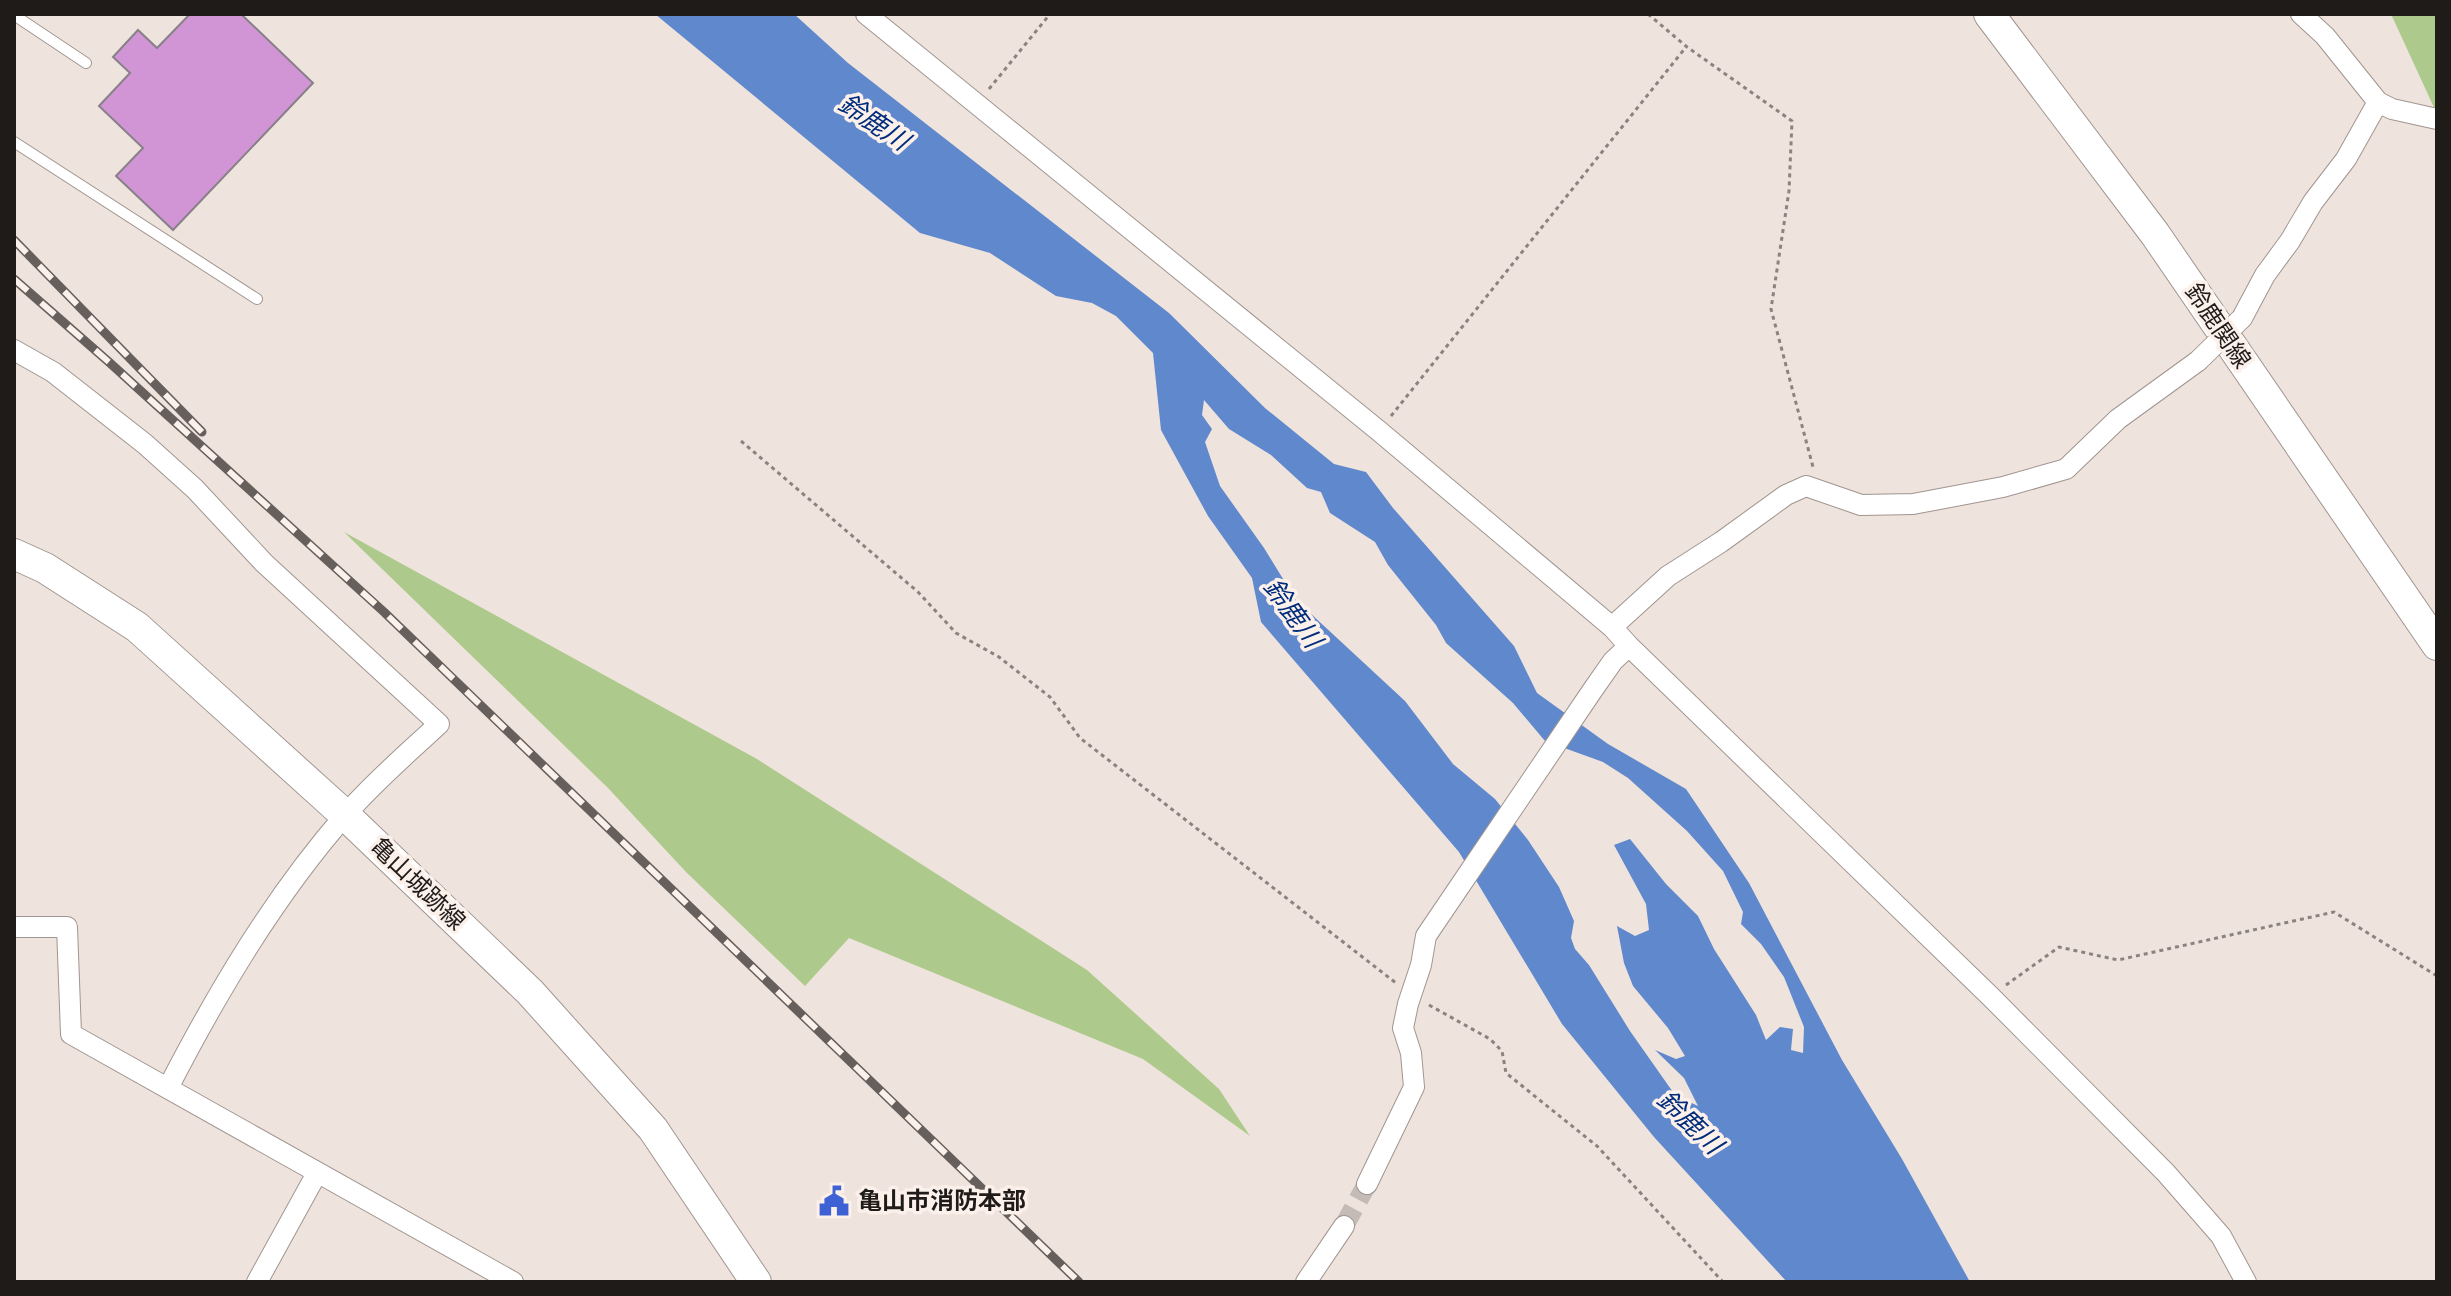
<svg xmlns="http://www.w3.org/2000/svg" width="2451" height="1296" viewBox="0 0 2451 1296" font-family="Mulish,'Noto Sans JP',sans-serif">
<rect width="100%" height="100%" fill="#efe3dd"/>
<path fill="#adca8c" d="M2391,14h46v100z
M344,532l413,227 330,211 132,119 31,47 -107,-77 -294,-121 -44,48 -119,-114 -78,-84z"/>
<path fill="#6088cc" fill-rule="evenodd" d="M655,14h139l54,49 321,250 96,95 69,56 32,8 27,36 121,138 23,47 71,51 78,45 63,94 93,177 60,99 68,123h-183l-133,-145 -92,-113 -103,-172 -198,-230 -9,-44 -44,-62 -47,-86 -8,-77 -37,-37 -24,-13 -36,-7 -66,-43 -70,-20zM1204,400l25,29 42,26 36,33 14,4 9,21 45,29 13,23 48,60 10,18 67,60 32,38 58,21 25,16 59,53 36,40 20,41 -2,12 20,20 23,33 20,50 -1,26 -12,-3 2,-21 -13,-2 -14,13 -10,-25 -42,-66 -16,-33 -32,-32 -36,-45 -16,6 32,59 3,26 -14,6 -18,-10 7,37 9,23 35,42 17,28 -9,3 -21,-9 29,28 14,28 -23,-11 -45,-64 -41,-66 -14,-16 -4,-11 3,-17 -15,-34 -31,-47 -33,-41 -42,-35 -48,-63 -109,-101 -32,-52 -44,-62 -15,-44 7,-13 -10,-14z"/>
<path fill="#d194d5" stroke="#888088" stroke-width="2" d="M190,14h51l72,69 -140,147 -57,-54 27,-28 -44,-42 31,-33 -17,-16 25,-27 19,18z"/>
<g fill="none" stroke-linecap="round" stroke-linejoin="round">
<path stroke="#c5bbb6" stroke-width="20" stroke-dasharray="20 10" stroke-linecap="butt" d="M1344,1226l23,-42"/>
<g stroke="#a09590" stroke-width="12">
<path id="service" d="M14,15l72,48
M14,142l243,157"/>
</g>
<g stroke="#a09590" stroke-width="22">
<path id="minor" d="M866,14l513,417 233,196 17,19 361,350 176,177 55,63 25,46
M2301,14l24,22 53,66 14,7 45,10
M2242,318l23,-43 25,-34 23,-39 33,-43 32,-57
M14,350l39,22 92,72 50,45 69,74 175,161c-31,29 -64,57 -92,89 -72,82 -129,178 -179,275
M1612,627l56,-51 53,-34 65,-47 20,-9 55,19 52,-1 90,-17 63,-18 52,-50 80,-58
M14,927h53l4,107 442,248
M1367,1184l47,-97 -3,-34 -8,-25 5,-24 13,-39 5,-29 166,-245 21,-30 16,-15
M257,1282l60,-109
M1306,1282l38,-56"/>
</g>
<g stroke="#a09590" stroke-width="32">
<path id="secondary" d="M1989,14l166,220 282,411
M14,554l31,14 92,59 208,188 185,177 123,137 103,153"/>
</g>
<path stroke="#8b837f" stroke-width="3" stroke-dasharray="4 4" stroke-linecap="butt" d="M1648,14l39,33 105,74 -3,70 -18,118 42,158
M989,89l61,-75
M1391,416l295,-369
M741,441l177,151 38,41 43,24 51,40 30,41 316,245
M2006,985l53,-38 59,13 216,-48 103,64
M1429,1005l61,34 12,12 4,22 91,73 126,136"/>
<use href="#service" stroke="#fff" stroke-width="10"/>
<use href="#minor" stroke="#fff" stroke-width="20"/>
<use href="#secondary" stroke="#fff" stroke-width="30"/>
<g stroke="#665f5c" stroke-width="9">
<path id="rail" d="M14,240l188,192
M14,279l96,84 274,249 695,670"/>
</g>
<use href="#rail" stroke="#fcf0ea" stroke-width="6" stroke-dasharray="18" stroke-linecap="butt"/>
<g stroke="#a09590" stroke-width="22" stroke-linecap="butt">
<path id="minor-bridge" d="M2198,361l44,-43"/>
</g>
<use href="#minor-bridge" stroke="#fff" stroke-width="20"/>
</g>
<defs>
<g id="civic-bare" transform="scale(2.4)"><path d="M-.6-6.5H3V-4.5H.6V-3L4-1V1h2V6H-6V1h2V-1L-.6-3ZM-1.2 2.5V6h2.4V2.5Z" fill="#3e62d4" stroke="#fcf0ea" stroke-width="2.5" paint-order="stroke"/></g>
</defs>
<g fill-rule="evenodd">
<use href="#civic-bare" x="834" y="1201"/>
</g>
<g text-anchor="middle" stroke-width="7" stroke-linejoin="round" paint-order="stroke">
<g font-size="24" fill="#1f1b19" stroke="#fcf0ea">
<text transform="translate(2218 326) rotate(56)" y="8">鈴鹿関線</text>
<text transform="translate(418 884) rotate(44)" y="8">亀山城跡線</text>
</g>
<g font-size="24" font-weight="bold" fill="#1f1b19" stroke="#fcf0ea" text-anchor="start">
<text x="858" y="1209">亀山市消防本部</text>
</g>
<g font-size="26" font-style="italic" fill="#002d7c" stroke="#fcf0ea">
<text transform="translate(874 122) rotate(34)" y="9">鈴鹿川</text>
<text transform="translate(1293 613) rotate(54)" y="9">鈴鹿川</text>
<text transform="translate(1690 1122) rotate(44)" y="9">鈴鹿川</text>
</g>
</g>
<rect width="2451" height="1296" fill="none" stroke="#1f1b19" stroke-width="32"/>
</svg>
